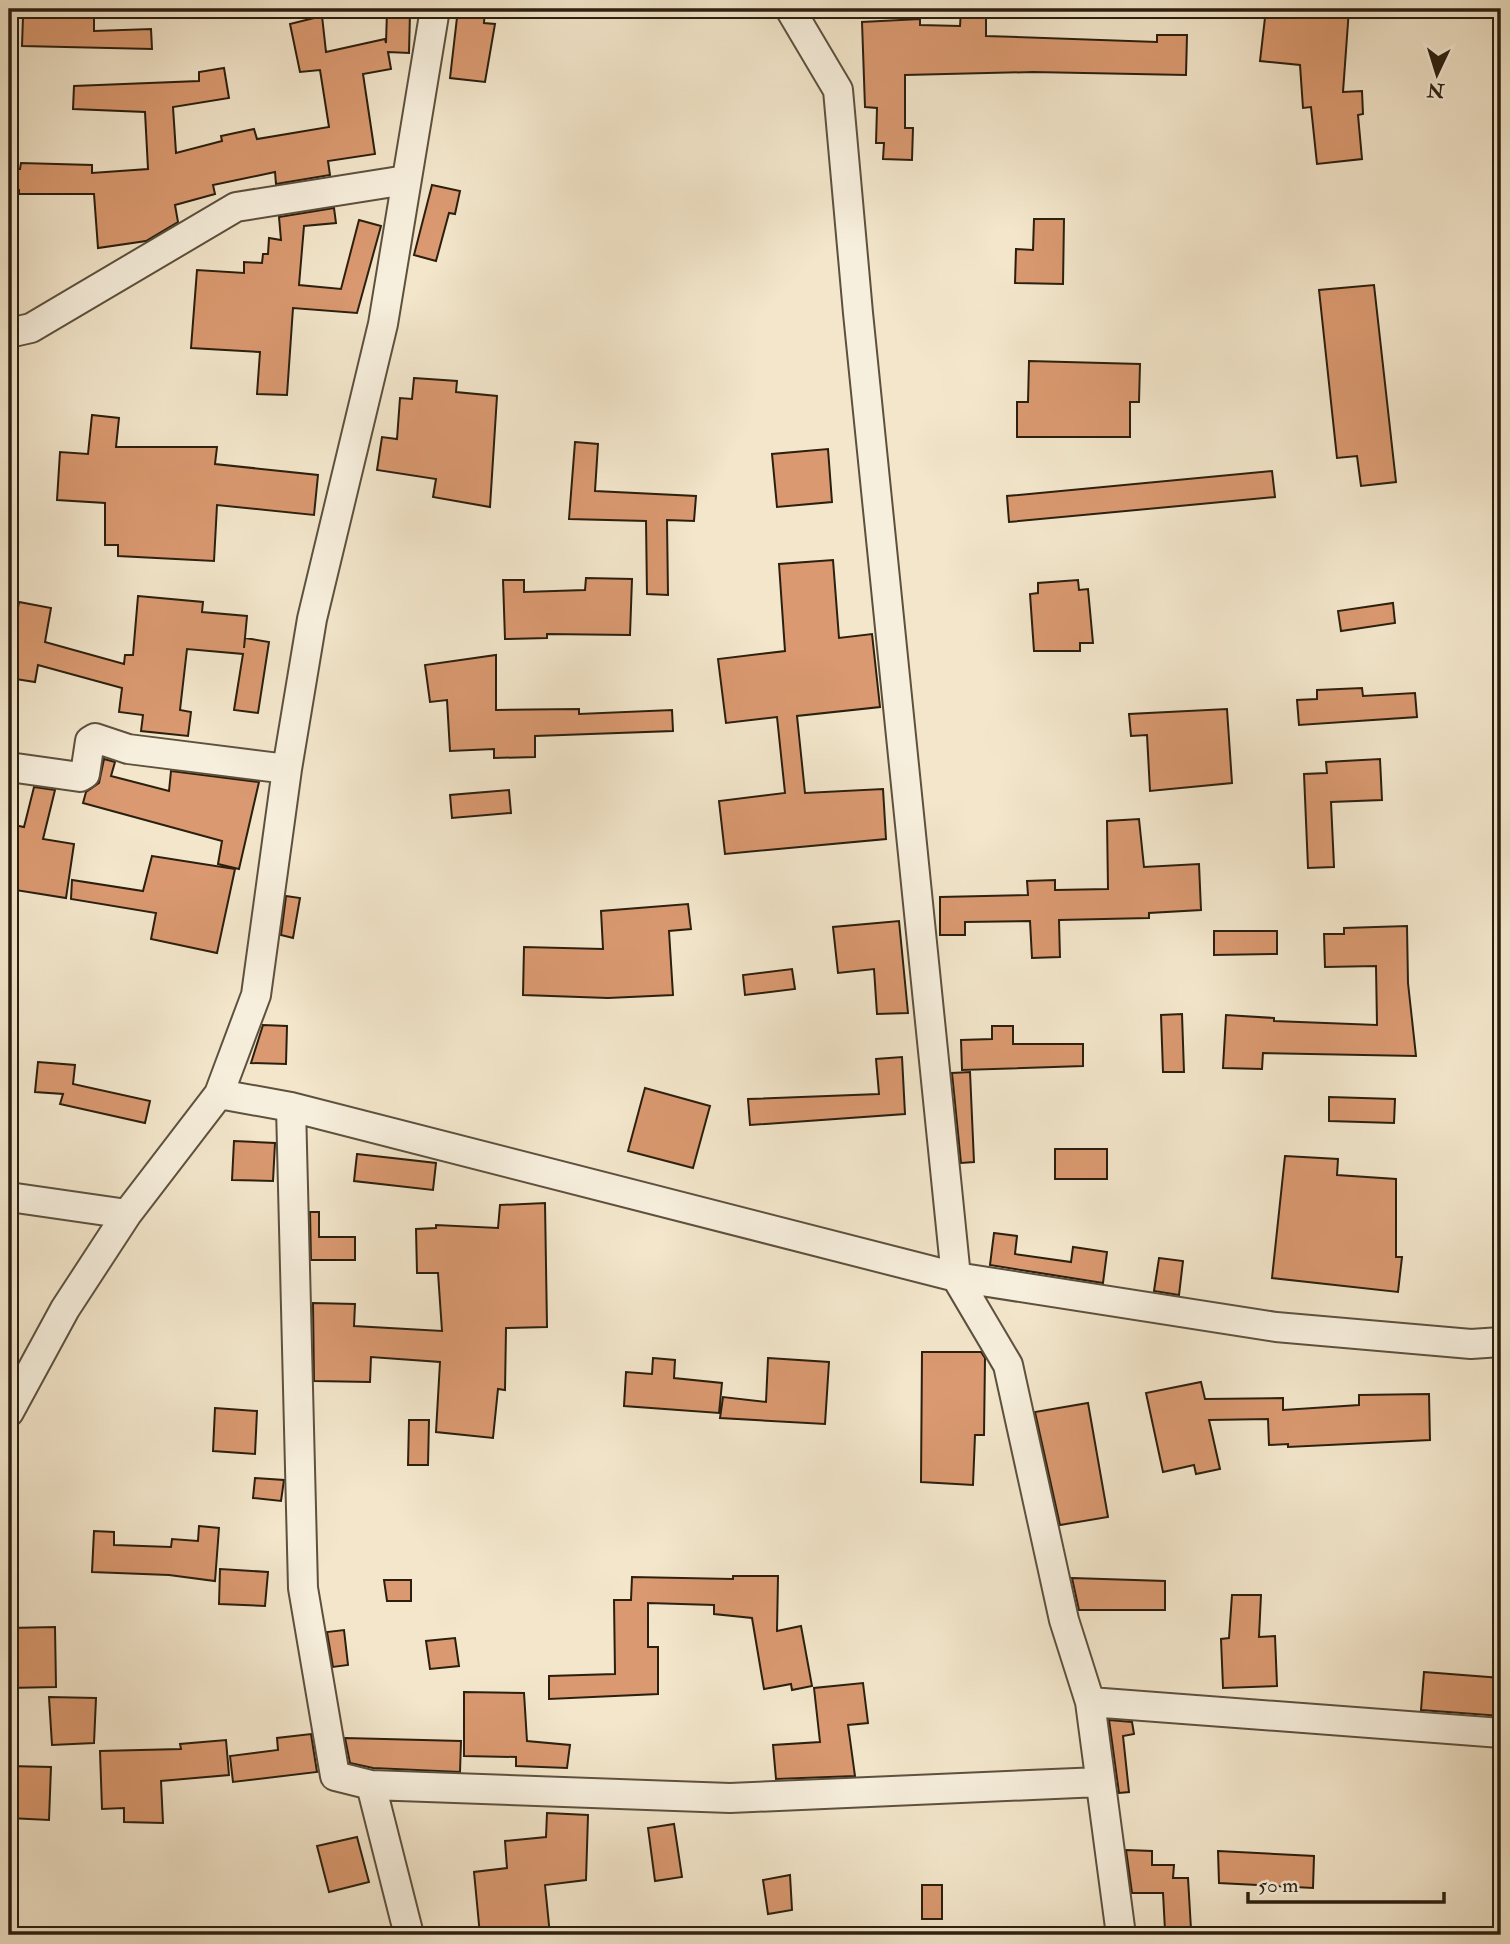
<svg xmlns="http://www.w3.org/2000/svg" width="1510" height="1944" viewBox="0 0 1510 1944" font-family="'IM FELL Double Pica',serif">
<rect width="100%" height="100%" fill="#f3e6cb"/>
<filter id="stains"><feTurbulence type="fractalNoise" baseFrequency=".00286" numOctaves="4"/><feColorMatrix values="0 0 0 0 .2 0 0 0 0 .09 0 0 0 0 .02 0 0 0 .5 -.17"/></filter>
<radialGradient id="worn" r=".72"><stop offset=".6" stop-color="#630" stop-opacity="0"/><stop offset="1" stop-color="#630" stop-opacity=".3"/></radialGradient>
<path fill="#da9970" stroke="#2b1f0f" stroke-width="2" d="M458,9h27l-1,14 11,1 -10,58 -35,-4z
M1266,9h83l-6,83 19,-1 1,23 -5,1 4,44 -45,5 -6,-57 -8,1 -3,-43 -40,-4z
M961,10l25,1v25l171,6v-7h30l-1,40 -153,-3 -128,3v53h8l-1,32 -29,-1 1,-16h-8l1,-35 -12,-1 -3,-85 58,-3v6l40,1z
M387,11l23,1 -1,41 -21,-1 3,17 -28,5 12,80 -47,7 2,14 -54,9 -1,-12 -62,13 2,9 -40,11 3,17 -32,19 -48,7 -4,-54h-75v-4h-10v-21h11l1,-6 71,2v8l56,-4 -3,-57 -72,-3 1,-23 125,-5v-9l25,-4 5,30 -56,9 3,46 46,-12 -1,-5 33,-7 3,10 72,-12 -9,-57 -20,2 -10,-48 32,-8 4,36 59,-13 1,4z
M23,17l71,1v13l57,-2 1,20 -130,-3z
M432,185l28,6 -5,23 -6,-1 -13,48 -22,-6z
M334,208l2,15 -32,3 -5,59 42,4 18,-69 22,6 -24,87 -64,-5 -6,87 -30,-1 3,-42 -69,-4 6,-78 47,3v-11l18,1 1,-9h5l1,-16 12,2 -2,-23z
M1034,219h30l-1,65 -48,-1 1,-34 17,1z
M1374,285l22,197 -35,4 -4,-30 -20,2 -18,-168z
M1029,361l111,3 -1,38h-9v35h-113v-35h11z
M414,378l43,3 -1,11 41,4 -7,111 -57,-10 3,-18 -59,-9 5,-33 15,2 3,-41 12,1z
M92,415l27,3 -3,29h101l-2,17 103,11 -4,40 -97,-10 -3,56 -96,-5v-11h-13v-42l-48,-3 3,-48 28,2z
M575,442l23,2 -3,47 101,5 -2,25 -27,-1 1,75 -21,-1 -1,-73 -77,-2z
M828,449l4,53 -55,5 -5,-53z
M1272,471l3,26 -266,25 -2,-26z
M833,560l6,78 33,-4 8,73 -83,9 8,77 78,-4 3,50 -161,15 -6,-53 66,-8 -8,-76 -51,6 -8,-64 67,-8 -6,-87z
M586,578l46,1 -2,56 -83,-1v4l-42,1 -2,-59h21v12l61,-2z
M1078,580l1,10 9,-1 5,54h-13v8h-46l-4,-57 8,-1v-10z
M138,596l65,6 -1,10 45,4 -3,32 1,-10 24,4 -11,71 -24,-3 9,-56 -56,-5 -7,61 11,2 -3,24 -47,-5 2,-16 -24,-3 3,-24 -84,-23 -3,17 -26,-4v-21l10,-55 32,6 -6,34 79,22 1,-9h8z
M1393,603l2,20 -54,8 -3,-20z
M496,655v55l83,-1v5l93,-4 1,21 -138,5v21l-41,1v-9l-44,2 -3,-51 -17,2 -5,-37z
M1362,688l1,8 52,-3 2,24 -118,8 -2,-25 20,-1v-9z
M1227,709l5,74 -82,8 -3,-56 -16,1 -2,-22z
M104,759l11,3 -4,14 58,15 2,-20 88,11 -20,87 -21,-5 4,-23 -139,-38 3,-11 13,-9z
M1380,759l2,41 -51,2 3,65 -26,1 -4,-94 23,-1 -1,-11z
M34,787l21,3 -12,49 31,5 -8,54 -57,-9v-65l15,3z
M509,790l2,23 -59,5 -2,-23z
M1139,819l5,48 55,-3 2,46 -52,3v5l-90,2 1,37 -28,1 -2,-37 -65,1v13h-25v-38l88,-2 -1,-14 28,-1v10l53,-1 -1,-68z
M152,856l83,13 -18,84 -66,-14 5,-26 -85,-14 1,-19 71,11z
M286,896l14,2 -7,40 -12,-3z
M688,904l3,25 -22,2 4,64 -65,3 -85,-3 1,-48 79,2 -2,-38z
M899,921l9,92 -31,1 -3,-45 -36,4 -5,-46z
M1407,926l1,57 8,73 -153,-3 -1,16 -39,-1 3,-53 48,3v3l103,4 -1,-59 -51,1 -1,-33h20v-6z
M1214,931h63v23l-63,1z
M792,969l3,20 -50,6 -2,-20z
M1182,1014l2,58h-21l-2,-57z
M263,1025l24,1 -1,38 -35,-1z
M992,1026h21v18h70v22l-121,4 -1,-30 31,-1z
M902,1057l3,57 -155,11 -2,-26 131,-5 -3,-35z
M38,1062l37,3 -2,19 77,17 -5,22 -85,-19 3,-10 -28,-2z
M970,1072l4,90 -13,1 -9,-90z
M645,1088l65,18 -17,62 -65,-17z
M1329,1097l66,2 -1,24 -65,-2z
M234,1141l41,2 -2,38 -41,-1z
M1055,1149h52v30h-52z
M357,1154l79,9 -3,27 -79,-9z
M1285,1156l53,3 -1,16 59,4v78h6l-4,35 -126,-14z
M545,1203l2,124 -41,1 -1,62 -7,-1 -5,49 -57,-6 4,-70 -69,-5 -1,25 -56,-1 -1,-78 42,1 -1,22 88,5 -4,-58h-21l-1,-44 20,-1v-3l62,3 2,-23z
M310,1212h9v25h36v23h-44z
M994,1233l23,3 -2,18 56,8 2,-15 34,5 -4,31 -113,-18z
M1159,1258l24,3 -4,34 -25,-4z
M922,1352h59l4,6 -1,77h-9l-2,50 -52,-3z
M653,1358l22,2 -1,18 48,5 -3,30 -95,-7 2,-34 26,2z
M768,1358l61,4 -4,62 -105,-6 3,-21 43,5z
M1201,1382l4,17 78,-1v12l76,-5v-10l70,-1 1,46 -142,7v-3l-19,1 -1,-26 -59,1 11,49 -24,5 -2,-9 -31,7 -17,-79z
M1088,1403l20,114 -48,8 -25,-113z
M215,1408l42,3 -2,43 -42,-3z
M409,1420h20l-1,45h-20z
M255,1478l29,2 -3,21 -28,-3z
M199,1526l20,2 -4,53 -46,-6 -77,-3 2,-41 20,1v13l57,2 1,-8 26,2z
M220,1569l48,3 -3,34 -46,-2z
M733,1576h45l-1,55 24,-5 11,60 -20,4 -1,-6 -27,5 -12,-71 -38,-4v-9l-66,-2v44h10v47l-109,5v-23l66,-2 -1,-74h17l1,-23 101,2z
M1072,1578l93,3v29h-86z
M384,1580h27v21h-24z
M1232,1595h29l-2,42 16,-1 2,50 -54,2 -2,-49 8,-1z
M55,1627l1,60 -47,1v-60z
M344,1630l4,35 -15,2 -6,-35z
M455,1638l4,28 -29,3 -4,-28z
M1424,1672l77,6v38l-80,-6z
M863,1683l5,40 -20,2 7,51 -79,3 -3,-34 47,-3 -6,-54z
M464,1692l60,1 3,48 43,4 -3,23 -51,-2v-9l-52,-1z
M49,1697l47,1 -2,45 -42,2z
M1109,1720l23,2 2,12 -11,2 6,56 -10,1z
M311,1734l6,38 -84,10 -3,-26 48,-6 -1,-12z
M345,1738l116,3 -1,31 -87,-4 -23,-5z
M226,1740l3,35 -68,6 2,42 -39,-1v-14l-22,1 -2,-58 81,-2 -1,-5z
M9,1766l42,1 -2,53 -40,-2z
M547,1813l41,2 -2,65 -41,5 5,50h-70l-6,-63 33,-4 -2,-27 41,-4z
M674,1824l8,53 -27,4 -7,-53z
M357,1837l12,45 -40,10 -12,-46z
M1126,1850l26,1v14h22l-1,13h15l3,51 -26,1 -2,-37h-31z
M1218,1851l96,5 -1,32 -94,-5z
M790,1875l2,35 -24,4 -5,-34z
M922,1885h20v34h-20z"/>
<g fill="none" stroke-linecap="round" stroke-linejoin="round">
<g stroke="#5d513e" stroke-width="32">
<path id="street" d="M790,9l48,81 20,223 98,964 52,88 56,255 26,82 31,233
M9,333l22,-5 205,-121 170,-27
M9,767l71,10 5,-3 5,-33 5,-3 33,11 159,20
M219,1094l72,13 665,170 320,50 195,17 30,-2
M291,1107l12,481 32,188 36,9 38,150
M9,1197l118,17
M9,1412l56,-103 62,-95 92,-120 37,-99 31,-226 25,-150 71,-295 52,-315
M1090,1702l411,31
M371,1785l359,13 370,-16"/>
</g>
<use href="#street" stroke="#f7efdd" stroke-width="28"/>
</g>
<rect width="1510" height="1944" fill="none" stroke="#f3e6cb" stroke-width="35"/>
<rect x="10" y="10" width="1489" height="1923" fill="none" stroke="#2b1f0f" stroke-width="3.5"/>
<rect x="18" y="18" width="1475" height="1909" fill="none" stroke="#2b1f0f" stroke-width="2"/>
<g transform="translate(1437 74) rotate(184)" stroke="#f7efdd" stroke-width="5" paint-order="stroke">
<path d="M0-5L12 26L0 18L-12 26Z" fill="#2b1f0f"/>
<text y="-10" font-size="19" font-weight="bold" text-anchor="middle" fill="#2b1f0f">N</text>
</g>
<path d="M1248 1892v10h196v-10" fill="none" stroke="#2b1f0f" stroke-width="3.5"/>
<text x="1258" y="1892" font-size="21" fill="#2b1f0f" stroke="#f7efdd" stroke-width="5" paint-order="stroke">50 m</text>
<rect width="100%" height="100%" filter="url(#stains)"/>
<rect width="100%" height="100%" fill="url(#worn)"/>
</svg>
